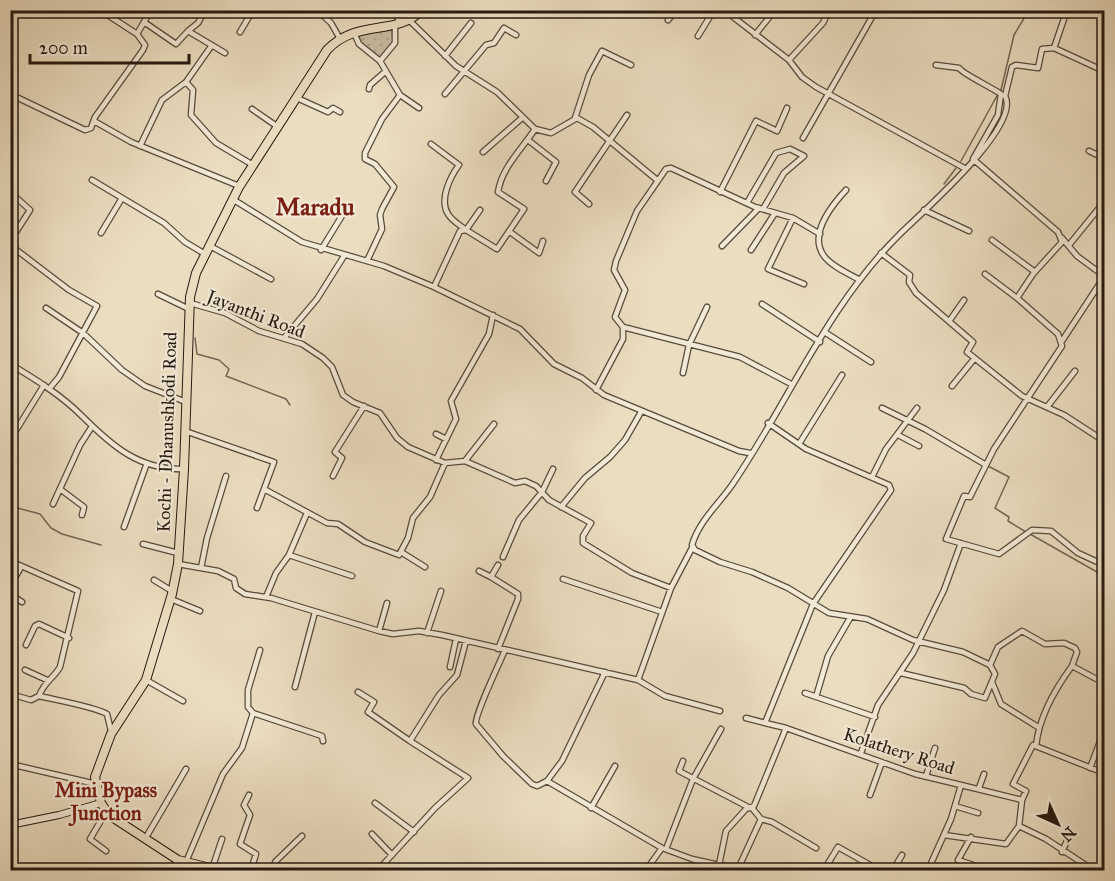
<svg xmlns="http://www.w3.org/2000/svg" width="1115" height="881" viewBox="0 0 1115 881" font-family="'IM FELL Great Primer',serif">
<defs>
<pattern id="park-dots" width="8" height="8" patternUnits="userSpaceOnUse" patternTransform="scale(1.5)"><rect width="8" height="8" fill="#cabca2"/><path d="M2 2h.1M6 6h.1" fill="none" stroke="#ada18a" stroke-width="1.8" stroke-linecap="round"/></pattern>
</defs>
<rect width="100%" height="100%" fill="#ebddc0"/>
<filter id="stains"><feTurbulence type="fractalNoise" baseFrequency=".00333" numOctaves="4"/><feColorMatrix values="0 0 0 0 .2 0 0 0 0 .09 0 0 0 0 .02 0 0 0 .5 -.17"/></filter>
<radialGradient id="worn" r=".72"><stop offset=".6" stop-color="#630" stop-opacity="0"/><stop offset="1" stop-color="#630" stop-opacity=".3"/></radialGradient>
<path fill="url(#park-dots)" stroke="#786a5a" stroke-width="1.5" d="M392,29l1,15 -10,13h-9l-12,-11 -4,-11z"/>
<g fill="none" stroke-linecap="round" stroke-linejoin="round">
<path stroke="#746656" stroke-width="1.5" d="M1001,90l13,-55 15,-25
M961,161l37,-67
M944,184l12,-16
M195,338l2,16 22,6 10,9 -3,7 60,23 4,6
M988,466l21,11 -14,31 14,9 -1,4 18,11
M10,506l30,8 11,14 11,6 39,11
M1030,534l74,42"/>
<g stroke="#574a3d" stroke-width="7">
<path id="street" d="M100,10l37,24 14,-24
M317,10l14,13 8,14
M391,10l11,13
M724,10l65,50 13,17 14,10 150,82
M990,10l6,4
M1104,10v1
M668,20l8,-10
M144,22l32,22 12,-13 37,22
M411,22l45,44 41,26 38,37c-13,20 -33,38 -37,63l26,17 -27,40 -31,-19 -6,1 -26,56 86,42 34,35 28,14 22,17 135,56 11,2
M188,31l10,-8 7,-13
M240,32l13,-22
M354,33l5,11 21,17 20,34 -18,24 -17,34v6l10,5 19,23 -12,22 -2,6 2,14 -15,32
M755,35l20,-25
M698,36l16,-26
M1054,48l50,23
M445,56l26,-33
M789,60l34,-37 6,-13
M380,61l15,-18v-19
M936,65l23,3c4,6 32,19 42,26l-3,21 -25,44 85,73 4,10 -29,32 -16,24 41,36 4,12 -68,103 -24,48 -6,-1 -18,43 53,15 33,-24 19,1 27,22 26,12
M186,82l7,8 -2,25 25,28 37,22
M369,89l1,-4 16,-14
M10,94l75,36 6,-2 4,-11 48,-67 2,-5 -8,-11
M445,94l41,-49 8,-2 10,-15 12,7
M400,95l19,13
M297,98l31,14 5,-4 7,4
M252,109l26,18
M575,118l14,-43 13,-24 29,14
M94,121l37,21 108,44
M535,129l16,4 26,-15 16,9 64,53
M803,138l73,-128
M528,140l28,22 -10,19
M431,144l28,21c-9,12 -20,35 -11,49 4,7 12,11 18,16l14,-20
M140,146l22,-46 24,-18 26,-37
M1089,151l15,7
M483,152l39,-34
M92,180l72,43 21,19 20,12
M846,190c-14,15 -38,44 -22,66 7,10 25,18 36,24
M10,192l20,18 -14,22 -6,-5
M720,192l36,-71 21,10 10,-23
M234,200l68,42 82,24 50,21
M747,203l29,-50 14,-4 14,7 -20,17 -21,36
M589,204l-14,-12 52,-77
M924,210l45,21
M793,218l-25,51 36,15
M510,232l29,21 4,-12
M101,233l21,-35
M1062,238l15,18 27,20
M992,240l43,32
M10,245l59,45 28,16 -38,71 -10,12
M1069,245l35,-43
M210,246l61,33
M722,246l37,-38
M321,250l22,-36
M751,250l24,-37
M881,253l29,22 -1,7 7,11 57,49 -6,10 55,44 42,19 40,26
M985,274l32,24
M158,294l31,15
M190,303l35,10 34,18 43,13 21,14 9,9 11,28 10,7 27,11 17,25 11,9 37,16 20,-2 50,22 10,-2 11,5 13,14 42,23 -8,13v7l49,30 39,15
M762,304l58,38
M46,308l37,25 39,37 23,16 41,16
M950,320l14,-20
M623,327l117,30 51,27
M826,333l45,29
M284,338l33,-39 27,-43
M1062,341l42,-64
M10,364c25,15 51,31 72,52 30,30 57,54 102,53
M683,373l6,-28 18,-38
M952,386l22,-27
M596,390l27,-51v-12l-8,-10 10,-27 -11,-20 2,-9 21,-50 29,-42 5,-1 84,39 38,11 27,16
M1047,407l28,-36
M882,408l43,21 61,36
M768,423l38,26 83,36 2,5 -78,114 -48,119 21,5
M185,431l89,31 -17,46
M436,434l10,5
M898,435l21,11
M10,440l34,-55
M799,444l43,-69
M436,460l20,-41 -5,-18 38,-67 4,-19
M465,461l29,-37
M333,476l9,-18 -7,-6 29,-46
M872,477l14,-28 31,-41
M60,489l24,18 -2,8
M264,489l63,34 11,1 27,18 34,13 9,-17 5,-20 17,-21 15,-34
M53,504l27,-59 11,-17
M561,507l24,-29 25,-21 15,-17 16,-28
M124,527l23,-64
M143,544l35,9
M401,552l24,15
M289,555l18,-42
M503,557l16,-37 23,-28 11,-23
M10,561l68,30 -18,76c-7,12 -16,15 -21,29
M178,564l40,7 16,8 2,9 9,6 26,4 108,33 14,3 26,-3 23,4 196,45 33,-92 21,-40
M201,568l6,-30 19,-62
M479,571l12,6
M563,579l99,33
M154,580l18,11
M10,587l11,-20
M10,594l12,8
M266,597l10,-24 13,-18 63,21
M171,599l29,12
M379,631l8,-28
M427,633l14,-42
M26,645l9,-19 4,-2 30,14
M498,649l20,-50v-5l-27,-17 7,-12
M505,650c-5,12 -31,66 -29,74l27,32 29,28 5,2 10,-5
M990,665l8,-18 24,-16 23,13 19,-1 11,5 2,4 -5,14 32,17
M450,667l6,-28
M25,670l22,10
M605,672l-43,89 -15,20 115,67 -16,22
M901,673l63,15 7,6 14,4 10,-24 -5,-9 -27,-13 -50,-12 -46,-21 -38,-6 -41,-25 -36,-16 -32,-10 -25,-12 -3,-5c7,-24 26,-40 40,-60 56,-82 95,-179 167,-250 21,-21 123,-109 106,-139l7,-29 4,-2 22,3 4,-19 12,-1 13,-38
M146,680l37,21
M638,680l27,16 55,15
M992,682l9,22 37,23
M295,687l20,-75
M358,692l16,10 -6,10 42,29
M805,693l70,24
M10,694l21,6 8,-4c17,4 56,11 68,18l4,17
M816,697l12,-41 22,-38
M253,713l69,23 1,5
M746,718l19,5
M1036,746c3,-29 19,-57 36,-80
M861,753l17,-48 35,-52 31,-63 17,-47
M683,761l-4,10 71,37
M10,764l86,20
M1090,768l14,-37
M926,776l9,-28
M961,785l61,15
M979,788l5,-14
M249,795l-5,10 6,10 -10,29 16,10 -5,16
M870,795l12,-33
M375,803l39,29
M955,806l23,7
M591,808l24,-42
M761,819l11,3 44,26
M1019,826l3,-26 4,-9 -13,-7 20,-39 71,28
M372,834l20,21
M944,835l62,9 13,-18 27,13 47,31
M971,837l-13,23 21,7 -1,3
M145,839l41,-70
M665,849l27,10 27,6 -2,5
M666,849l27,-70 28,-50
M106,851l-16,-12 16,-27
M1062,852l8,-18
M186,862l37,-88 19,-26 11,-35 -5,-6v-17l12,-40
M212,869l10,-30
M738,869l23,-50 -9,-11
M271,870l5,-9 26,-25
M378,870l57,-62 33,-30 -58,-37 29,-46 18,-20 9,-34
M588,870h1
M751,870l-32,-5 7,-34 20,-22 8,-3 32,-78 129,46 46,11 -10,34 -23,51
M824,870l14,-23 41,23
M893,870l9,-15"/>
</g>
<g stroke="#261911" stroke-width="8">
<path id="secondary" d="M10,825l49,-10 42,-12
M174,870l4,-10"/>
</g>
<g stroke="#261911" stroke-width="10">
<path id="highway" d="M218,870l-40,-10 -69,-45 -8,-12 -6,-26 16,-43 35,-54 26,-86 6,-30 6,-95 6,-172 6,-24 43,-86 88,-137c30,-32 69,-13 95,-40"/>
</g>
<use href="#street" stroke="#f2e9d6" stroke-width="4.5"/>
<use href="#secondary" stroke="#f2e9d6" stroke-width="6"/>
<use href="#highway" stroke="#ebddc0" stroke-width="8"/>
</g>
<g text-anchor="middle" stroke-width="4.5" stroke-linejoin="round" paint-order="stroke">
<g font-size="18" fill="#261911" stroke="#f2e9d6">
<text transform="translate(256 314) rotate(21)" y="6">Jayanthi Road</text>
<text transform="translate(167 432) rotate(-88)" y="6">Kochi - Dhanushkodi Road</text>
<text transform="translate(899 751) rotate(18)" y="6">Kolathery Road</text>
</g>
<g font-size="20" font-weight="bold" fill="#7a1f14" stroke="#f2e9d6">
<text x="106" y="797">Mini Bypass<tspan x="106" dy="23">Junction</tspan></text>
</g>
<g font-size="24" font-weight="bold" fill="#7a1f14" stroke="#f2e9d6">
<text x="315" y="215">Maradu</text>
</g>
</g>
<rect width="1115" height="881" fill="none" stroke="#ebddc0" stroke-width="36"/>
<rect x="12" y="12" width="1091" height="857" fill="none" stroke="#261911" stroke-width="3"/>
<rect x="18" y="18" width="1079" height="845" fill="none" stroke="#261911" stroke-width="1.5"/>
<g transform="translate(1058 824) rotate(135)" stroke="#f2e9d6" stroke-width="4.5" paint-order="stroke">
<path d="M0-4.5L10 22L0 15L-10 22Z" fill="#261911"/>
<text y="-9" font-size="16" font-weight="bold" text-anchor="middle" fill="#261911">N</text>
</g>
<path d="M30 54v9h159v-9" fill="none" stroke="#261911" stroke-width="3"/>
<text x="39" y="54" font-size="18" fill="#261911" stroke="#f2e9d6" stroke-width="4.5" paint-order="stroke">200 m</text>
<rect width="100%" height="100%" filter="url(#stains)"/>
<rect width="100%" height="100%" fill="url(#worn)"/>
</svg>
